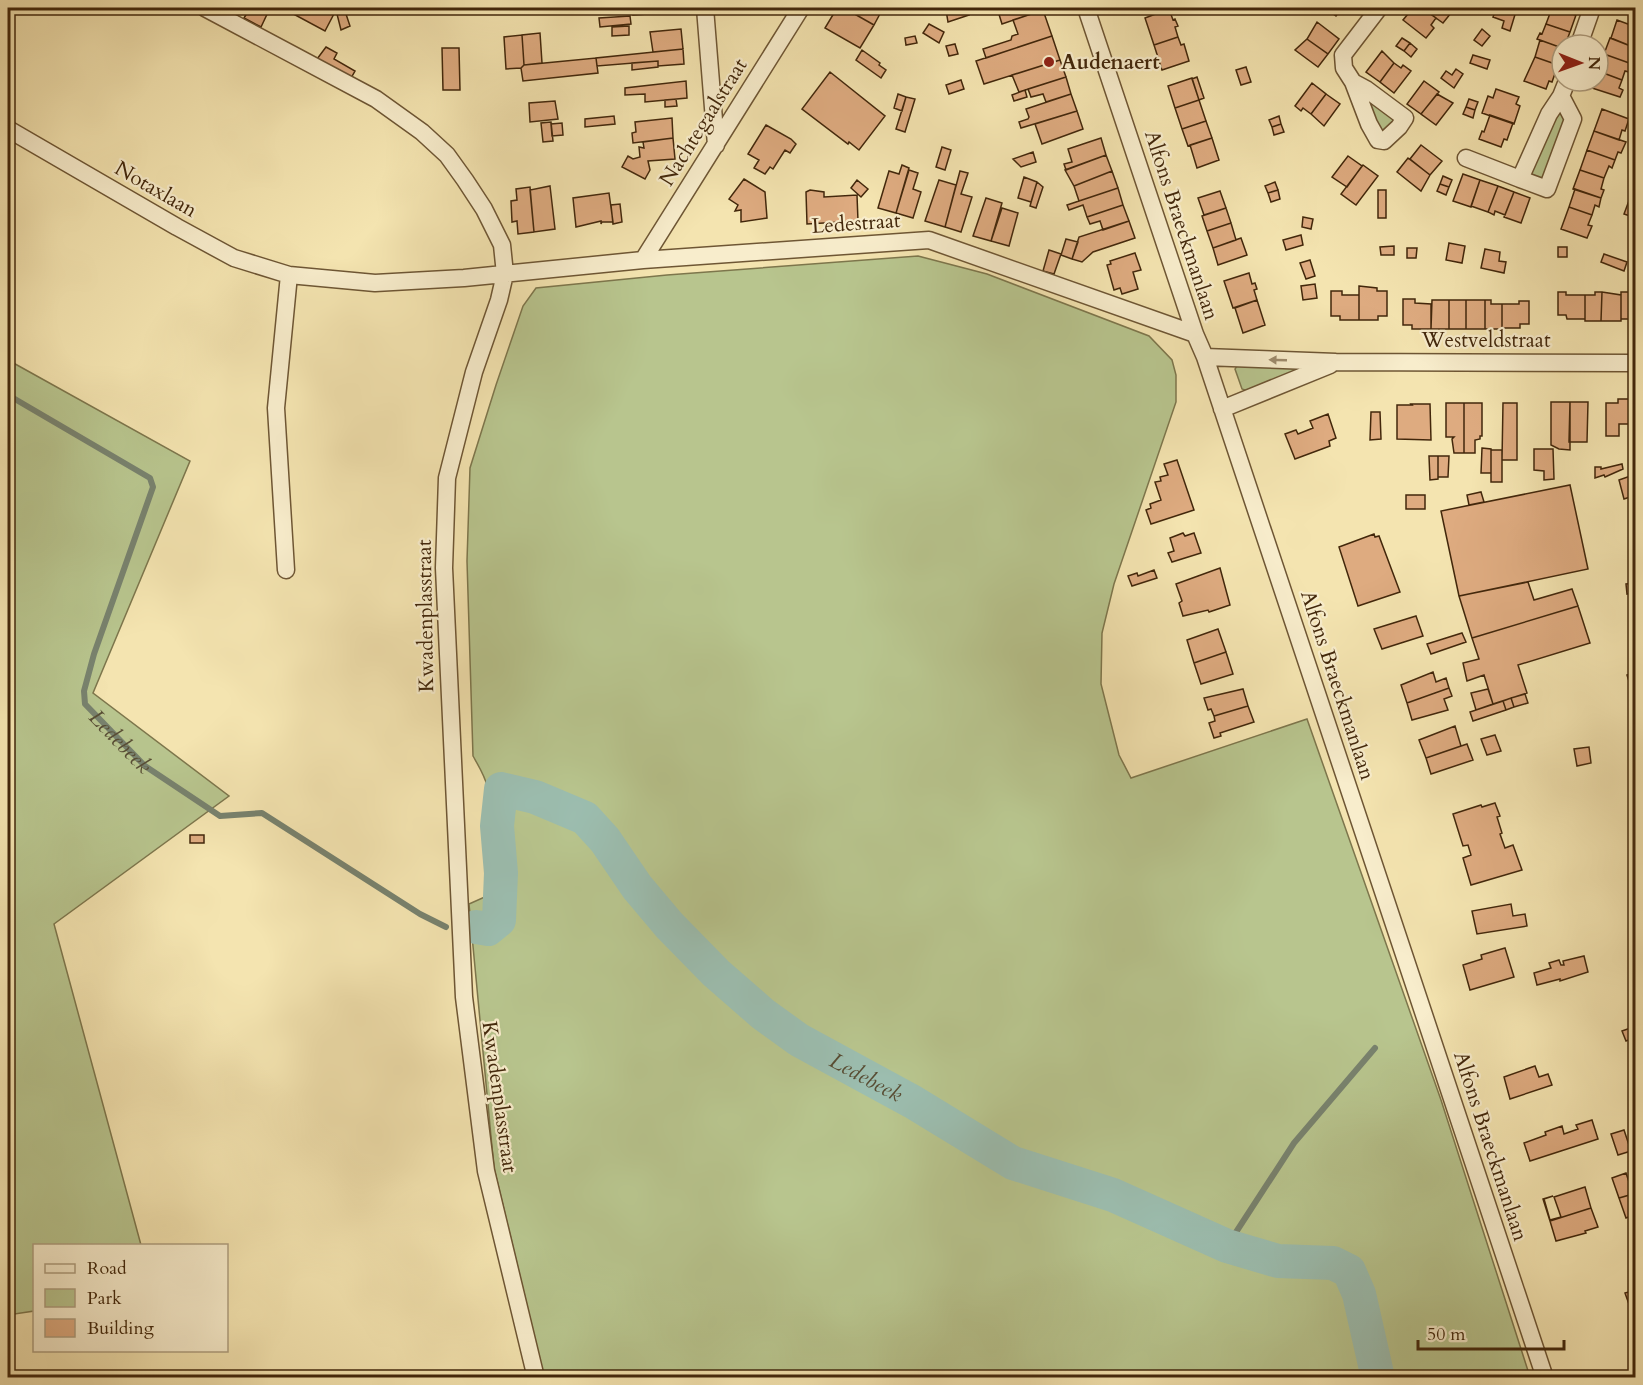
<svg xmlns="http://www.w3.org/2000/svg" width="1643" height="1385" viewBox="0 0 1643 1385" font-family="Cardo,serif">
<rect width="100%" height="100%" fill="#f4e4b0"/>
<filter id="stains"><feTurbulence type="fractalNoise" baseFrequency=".00333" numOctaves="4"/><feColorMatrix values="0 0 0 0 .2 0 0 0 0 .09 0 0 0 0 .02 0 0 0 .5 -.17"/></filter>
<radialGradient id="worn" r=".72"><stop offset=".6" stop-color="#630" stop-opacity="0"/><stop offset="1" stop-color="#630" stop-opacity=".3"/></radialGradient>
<path fill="#b8c58e" stroke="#7d764c" stroke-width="1.5" d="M1366,97l30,24 -12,11h-3z
M1562,112l4,6 -24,61 -2,1 -10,-7 28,-59z
M918,256l69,18 162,62 23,24 4,15v27l-62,182 -12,49 -1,51 18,71 12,23 176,-59 134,381 89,277h-986l-50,-209 -25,-264 18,-8c4,-36 9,-75 0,-110 -2,-10 -9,-21 -14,-30l-6,-195 3,-93 26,-83 27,-79 13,-18 131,-13z
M8,360l182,101 -97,232 136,103 -175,128 87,321 -107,1v65l-26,4z
M1298,365l4,4 -55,22 -5,-2 -7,-20 2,-3z"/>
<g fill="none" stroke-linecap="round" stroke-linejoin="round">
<g stroke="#78826e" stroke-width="6">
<path id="s1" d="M8,395l142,83 3,9 -59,167 -10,37 1,13 60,62 75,50 42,-3 158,101 26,13"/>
<path d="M1227,1246l67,-103 81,-95"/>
</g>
<path stroke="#9cbeb0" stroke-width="34" id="s2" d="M476,927l12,2 11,-9 2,-47 -4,-47 4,-37 34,8 50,21 20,22 32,47 32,38 47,48 47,41 36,26 114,62 100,61 100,32 114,51 51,15 55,2 16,8 10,23 19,84"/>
</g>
<path fill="#deab80" stroke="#42270b" stroke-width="1.5" d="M250,8h20l-9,19 -17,-9z
M288,8h56l6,18 -9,4 -5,-20 -11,21 -39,-21z
M633,8h48v4l-48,3z
M837,8h7l30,17 -14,23 -35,-20z
M844,8h35l3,2 -8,15z
M954,8h12l3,7 -21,7 -2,-12z
M997,8h45l1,2 -41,14z
M1325,8h22l-3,4 -3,-3 -5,7z
M1413,8h9l14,10 -5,7 3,3 -8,10 -23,-18z
M1422,8h28l-2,2 3,3 -8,10z
M1497,8h20l-7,23 -8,-3 2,-7 -11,-4z
M1552,8h22l-2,6 4,1 -6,17 -24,-8z
M1169,9l4,11 2,-1 3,7 -3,1 3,10 -24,8 -9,-27z
M1043,10l9,26 -66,22 -3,-9 28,-9 1,-4 6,-2 -5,-14z
M630,16l1,8 -31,3 -1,-9z
M1617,20l19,7 -3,20 -22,-9z
M1317,22l22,17 -11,15 -21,-15z
M929,24l15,8 -5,11 -16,-10z
M1546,24l24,8 -5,13h-3v3l-25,-9 3,-6 2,1z
M629,26v9l-17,1v-9z
M681,29l2,20 -30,3 -3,-20z
M1482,29l8,7 -8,10 -8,-6z
M540,33l2,30 -18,2 -2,-30z
M522,35l2,30 -3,3 -15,1 -2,-32z
M915,36l2,7 -11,2 -1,-7z
M1052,36l8,24 -76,24 -8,-23z
M1178,37l3,8 3,-1 5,17 -27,9 -8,-25z
M1402,38l8,5 -6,8 -8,-5z
M1610,38l23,9 -2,8 3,1 -2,8 -28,-10z
M1307,39l21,15 -10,13 -23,-17z
M1540,40l22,8 -4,17 -23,-8z
M1410,43l7,6 -6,8 -7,-6z
M955,44l3,10 -9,2 -3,-10z
M326,47l11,6 -3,6 21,12 -4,7 -34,-19z
M442,48h17l1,42h-17z
M683,49l1,15 -26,2v-5l-61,5 -1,-8z
M862,50l18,13 -1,2 7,5 -5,8 -25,-18z
M1382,51l12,12 -14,19 -14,-10z
M1604,54l28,10 -3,8 -4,-1 -3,9 -24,-9z
M1473,55l17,5 -3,9 -17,-6z
M1535,57l23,8 -6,17 -3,-1 -3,8 -22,-8z
M596,58l2,15 -75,8 -2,-13 3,-3z
M1060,60l6,17 -47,15 -7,-17z
M658,61v6l-26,3v-7z
M1394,63l7,5 2,-3 8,6 -17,22 -14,-11z
M1246,67l5,15 -10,3 -5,-15z
M1456,69l7,5 -9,14 -13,-10 5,-7 6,4z
M1598,71l24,9 -3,8 4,2 -3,7 -28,-9 2,-7h4z
M830,72l55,44 -26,34 -10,-8 -1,2 -46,-35z
M1066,77l5,17 -25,8 -3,-8 -12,3 -3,-8z
M1197,77l7,21 -5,2 -7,-21z
M1192,78l7,22 -24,8 -7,-22z
M961,80l3,9 -15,5 -3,-9z
M686,81l1,17 -42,4v-8l-20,1v-7z
M1424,81l15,11 -18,22 -14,-10z
M1312,83l14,11 -15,20 -8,-6 -2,3 -6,-5z
M1496,89l23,8 -3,7 4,2 -6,18 -32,-11 6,-17 5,2z
M1025,90l2,7 -13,4 -2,-6z
M898,94l8,3 -4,14 -8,-3z
M1071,94l6,17 -56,17 -2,-6 9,-3 1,-2 -3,-8z
M1326,94l14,10 -16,22 -13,-12z
M1437,94l16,9 -17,22 -15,-11z
M906,97l9,2 -10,33 -9,-3z
M676,99l1,7 -12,1v-7z
M1469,99l9,3 -3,8 -9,-3z
M1199,100l7,21 -24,8 -7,-21z
M555,101l3,18 -28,3 -1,-19z
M1466,107l9,3 -2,8 -10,-4z
M1602,109l27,10 -4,12 -3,-1 -3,10 -25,-9z
M1077,111l6,18 -41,15 -7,-20z
M1490,115l23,8 -6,17 -3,-1 -3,8 -22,-8 3,-8 2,1z
M614,116l1,8 -30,3v-8z
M1279,116l2,8 -9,3 -3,-7z
M672,118l1,20 -40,5 -1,-10 4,-1 -1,-10z
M1206,121l6,17 -24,8 -6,-17z
M551,122l2,19 -10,1 -2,-19z
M562,123l1,12 -11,1 -1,-12z
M1281,124l3,8 -10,3 -2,-8z
M766,125l25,14 5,5 -6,9 -5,-3 -12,19 -3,-2 -5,7 -11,-6 5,-8 -11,-6z
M1594,131l32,11 -5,11 -3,-1 -3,8 -28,-10z
M673,138l2,21 -27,2 2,9 -5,9 -23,-12 6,-11 5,3 7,-2 -1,-10 5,1 -1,-6z
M1101,138l5,17 -40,15 -2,-6 8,-2 -4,-13z
M1212,138l7,22 -22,8 -7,-23z
M1421,145l21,16 -12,14 -20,-16z
M942,147l9,3 -6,20 -9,-3z
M1587,150l28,10 -3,8 -3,-2 -5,12 -24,-8z
M1033,152l3,10 -15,5 -8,-8z
M1106,155l6,16 -38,15 -9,-16z
M1348,156l14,10 -15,21 -15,-10z
M1408,158l22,17 -9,16 -24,-19z
M902,165l7,3 -13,45 -18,-5 11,-37 10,3z
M1363,165l15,11 -22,29 -15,-11z
M909,170l9,3 -5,16 8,3 -8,26 -17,-5z
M1580,170l24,8 -3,11 3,1 -3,8 -28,-9z
M960,171l8,2 -7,21 11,3 -11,35 -16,-5z
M1112,171l6,17 -39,13 -5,-15z
M1633,172l3,1v9l-6,-2z
M1463,174l17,6 -9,27 -18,-6z
M1443,176l9,4 -3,7 -9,-3z
M1024,177l13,5 -6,20 -13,-4z
M744,179l21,13 2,26 -26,4v-12l-6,1 3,-6 -9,-6z
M857,180l11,9 -7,8 -10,-9z
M939,180l17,5 -11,42 -20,-6z
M1480,180l18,6 -10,26 -17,-6z
M1037,182l6,5 -7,21 -6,-2z
M1275,182l3,8 -10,3 -3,-7z
M1440,184l9,3 -3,8 -9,-4z
M550,186l5,43 -21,3 -4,-42z
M1498,186l16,6 -9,23 -10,-4 -1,4 -6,-3z
M530,187l4,45 -16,2 -1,-13 -5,1 -1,-21 6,-1 -1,-11z
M1118,188l5,17 -36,12 -4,-12 -14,5 -2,-5z
M1575,189l26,9 -2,9 -4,-2 -3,10 -23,-8z
M810,190l14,2v5l33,-2 1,26 -51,3 -1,-32z
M1278,190l2,9 -9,3 -3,-9z
M1378,190h8v28h-8z
M1220,191l6,17 -22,7 -6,-17z
M1514,192l16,6 -9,25 -17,-6z
M609,193l4,29h-11l-1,2v-3l-25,6 -3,-29z
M986,198l16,5 -11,38 -18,-5z
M1630,198l6,2v18l-12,-4z
M620,204l2,18 -9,2 -2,-19z
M1123,205l6,16 -26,9 -3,-9 -10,3 -3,-7z
M1569,207l23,8 -4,10 4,1 -5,12 -26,-9z
M1002,208l16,5 -9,33 -18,-5z
M1226,208l5,15 -24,8 -5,-15z
M1303,217l10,2 -2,10 -9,-2z
M1129,221l6,17 -42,14 -11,10 -10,-3 7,-22z
M1231,223l5,17 -23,8 -6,-17z
M1301,235l2,10 -17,5 -3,-10z
M1241,238l6,17 -29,10 -5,-17z
M1066,239l12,3 -6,17 -11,-4z
M1449,243l16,3 -3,17 -16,-3z
M1394,246v9h-13l-1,-8z
M1558,247h9v10h-9z
M1407,248h10l-1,10h-9z
M1485,249l15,3 -1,9 7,1 -2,11 -23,-5z
M1049,250l12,4 -7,20 -11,-3z
M1135,253l6,17 -8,2 5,17 -16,5 -2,-6 -6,2 -7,-25 4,-1 -1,-3z
M1604,254l23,8 -3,9 -23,-9z
M1310,260l5,16 -9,3 -6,-16z
M1249,273l3,11 3,-1 2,6 -3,1 3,10 -24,8 -9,-27z
M1315,284l2,14 -14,2 -2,-14z
M1359,286l18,2v3h10v25h-9v4h-19z
M1331,291h11v4h17v25h-19v-4h-9z
M1558,292h8v3h19v24h-18l-1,-4h-8z
M1595,292h7l-1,29h-16v-26h10z
M1602,292l19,3v26h-20z
M1621,292h15v27h-15z
M1403,299h12v4l16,1v25h-19v-4h-9z
M1257,300l8,25 -22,8 -8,-25z
M1432,300h17v29h-18z
M1449,300h17v29h-17z
M1466,300h19v29h-19z
M1485,300h6v4h11v25h-17z
M1519,301h10v23h-9v4h-18v-24h17z
M1618,399h13v4h5v21h-17v12h-13v-33h12z
M1551,402h19v48l-11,-1 -8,-4z
M1570,402h18l-1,40h-18z
M1446,403h18v50h-10l-2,-14 2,-2h-8z
M1464,403h18v33h-2v3l-5,1v13h-11z
M1503,403h14v57h-15z
M1411,404h19l1,36 -34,-1v-34h15z
M1371,412h9l1,27 -11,1z
M1328,414l8,24 -7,3 1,5 -35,13 -10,-25 11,-4 2,4 15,-6 -3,-7z
M1482,448l9,1v24h-10z
M1534,449h19l1,30 -10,1v-9l-10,-1z
M1491,450h11v32h-11z
M1429,456h9v23l-8,1z
M1438,456h11l-1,21h-10z
M1177,460l17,50 -43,14 -5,-14 5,-2 -1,-4 11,-4 -6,-18 6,-1 -1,-4 8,-2 -4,-11z
M1622,464l1,5 -18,8 -1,-2 -9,3v-11h6v2z
M1636,474v21l-12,4 -5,-19z
M1570,485l18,84 -129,27 -18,-85z
M1481,492l3,10 -15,3 -2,-10z
M1406,495h19v14h-19z
M1183,533l2,3 9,-3 7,20 -29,9 -4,-9 6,-2 -4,-13z
M1374,534l1,3 4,-1 21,56 -42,14 -19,-59z
M1220,568l10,37 -21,7 -1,-2 -25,6 -4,-13 3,-2 -6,-17z
M1154,570l3,8 -25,8 -4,-10 9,-3 1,3z
M1528,582l6,18 38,-11 6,17 -106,32 -13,-42z
M1636,583v15l-4,1 -1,-6 -4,1 -1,-10z
M1578,606l12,37 -72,22 9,28 -34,11 -9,-29 -17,6 -4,-18 16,-4 -7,-21z
M1416,616l7,20 -41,13 -8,-20z
M1218,629l8,23 -32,11 -7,-23z
M1462,633l4,9 -35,12 -4,-10z
M1226,652l7,22 -32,10 -7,-21z
M1433,672l3,10 10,-4 3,10 -42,15 -6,-18z
M1636,672v15l-5,1 -4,-13z
M1449,688l3,8 -8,3 4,11 -36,10 -5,-17z
M1243,689l5,17 -34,10 -3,-7 -3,1 -4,-12z
M1488,689l5,15 -17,6 -5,-17z
M1525,694l3,9 -14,4 -3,-9z
M1511,698l3,9 -8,3 -3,-9z
M1503,701l3,9 -33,11 -3,-9z
M1248,706l6,16 -34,11 1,3 -7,2 -5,-15 6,-2 -1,-5z
M1455,726l6,20 -35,12 -7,-18z
M1495,735l6,16 -14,4 -6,-16z
M1467,744l6,16 -42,14 -5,-16z
M1589,747l2,16 -14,3 -3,-17z
M1495,803l5,13 -3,1 5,16 -2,1 5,14 8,-3 9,25 -51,15 -8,-27 8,-3 -3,-10 -5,1 -10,-32 28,-9 1,2z
M190,835h14v8h-14z
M1511,904l2,12 12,-2 2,12 -50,8 -5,-23z
M1505,948l9,29 -44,13 -7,-25 19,-6 -1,-4z
M1584,956l4,16 -28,9v-2l-23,6 -3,-12 17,-5 -2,-5 10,-3 2,5h3l-1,-4z
M1636,1026v11l-10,4 -4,-10z
M1535,1066l4,11 9,-3 4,11 -42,14 -6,-22z
M1592,1120l6,19 -68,22 -6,-18 22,-8 -1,-3 17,-6 2,8 14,-5 -2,-4z
M1624,1130l7,21 -13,4 -7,-21z
M1626,1173l7,21 -14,4 -7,-20z
M1585,1187l6,21 -41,13 -7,-22 10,-3 -9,3 6,21 11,-3 -7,-20z
M1633,1194l3,7v13l-10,4 -7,-20z
M1591,1208l7,19 -13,4 1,2 -30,8 -6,-20z
M1636,1290v15l-6,2 -5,-14z"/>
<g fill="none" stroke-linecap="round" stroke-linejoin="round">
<g stroke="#6e5634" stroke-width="19">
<path id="minor" d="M205,8l171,91 46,33 25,23 18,25 19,29 18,36 3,29 -6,26 -25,72 -27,106 -3,90 20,429 22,174 50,207
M705,8l11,137
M1086,8l109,326 10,23 340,1021
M1579,45l13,-37
M1353,82l13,7 39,29 -6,9 -15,14 -6,-1 -9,-16 -16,-42 -9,-14 -1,-13 36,-47
M1561,96l12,23 -26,70 -27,-10 29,-65 12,-18 6,-15
M8,129l169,98 57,31 55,17 86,8 89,-5 179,-18 286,-20 266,94
M1466,158l54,21
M643,260l158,-252
M1205,357l131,5 300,1
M1222,409l108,-44
M286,570l-10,-162 13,-133"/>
</g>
<use href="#minor" stroke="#f8edcc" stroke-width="16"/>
</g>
<defs><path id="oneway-solid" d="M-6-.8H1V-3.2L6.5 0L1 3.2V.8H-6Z" transform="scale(1.5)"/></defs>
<use fill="#9d8a6c" href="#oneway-solid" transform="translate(1278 360) rotate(-178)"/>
<circle fill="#8f2418" stroke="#f8edcc" stroke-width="2" cx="1049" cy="62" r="6"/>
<g text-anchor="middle" stroke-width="4.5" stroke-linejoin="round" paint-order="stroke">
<g font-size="21" font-weight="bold" fill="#42270b" stroke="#f8edcc" text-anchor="start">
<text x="1061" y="69">Audenaert</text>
</g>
<g font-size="21" fill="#42270b" stroke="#f8edcc">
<text transform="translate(703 122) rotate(-58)" y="7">Nachtegaalstraat</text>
<text transform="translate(156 189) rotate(30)" y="7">Notaxlaan</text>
<text transform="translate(856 223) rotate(-4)" y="7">Ledestraat</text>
<text transform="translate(1182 225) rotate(72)" y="7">Alfons Braeckmanlaan</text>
<text x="1486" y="347">Westveldstraat</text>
<text transform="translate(425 616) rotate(-91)" y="7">Kwadenplasstraat</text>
<text transform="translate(1338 685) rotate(72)" y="7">Alfons Braeckmanlaan</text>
<text transform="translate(500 1097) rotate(82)" y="7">Kwadenplasstraat</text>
<text transform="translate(1491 1146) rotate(72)" y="7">Alfons Braeckmanlaan</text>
</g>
<g font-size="22" font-style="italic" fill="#584d34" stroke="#f8edcc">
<text dy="8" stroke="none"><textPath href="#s1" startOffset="454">Ledebeek</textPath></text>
<text dy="8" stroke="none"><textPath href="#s2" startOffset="634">Ledebeek</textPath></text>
</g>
</g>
<rect width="1643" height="1385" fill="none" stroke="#f4e4b0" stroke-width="30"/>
<rect x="9" y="9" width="1625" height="1367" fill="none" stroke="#42270b" stroke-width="3"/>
<rect x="15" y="15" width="1613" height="1355" fill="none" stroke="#42270b" stroke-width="1.5"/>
<rect x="33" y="1244" width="195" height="108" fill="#f8edcc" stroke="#af9e7f" stroke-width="1.5"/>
<rect x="45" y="1264" width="30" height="9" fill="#f8edcc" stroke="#af9e7f" stroke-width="1.5"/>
<text x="87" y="1274" font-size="18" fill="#42270b">Road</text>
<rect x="45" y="1289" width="30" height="18" fill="#b8c58e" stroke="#af9e7f" stroke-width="1.5"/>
<text x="87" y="1304" font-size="18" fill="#42270b">Park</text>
<rect x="45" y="1319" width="30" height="18" fill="#deab80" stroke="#af9e7f" stroke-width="1.5"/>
<text x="87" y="1334" font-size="18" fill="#42270b">Building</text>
<g transform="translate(1580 63) rotate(91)"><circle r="28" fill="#f8edcc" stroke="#af9e7f" stroke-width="1.5"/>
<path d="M0-4.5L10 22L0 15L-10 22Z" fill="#8f2418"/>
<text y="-9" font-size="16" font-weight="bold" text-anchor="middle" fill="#42270b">N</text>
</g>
<path d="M1418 1340v9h146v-9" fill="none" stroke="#42270b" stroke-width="3"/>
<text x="1427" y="1340" font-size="18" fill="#42270b" stroke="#f8edcc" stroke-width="4.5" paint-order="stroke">50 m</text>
<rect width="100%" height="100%" filter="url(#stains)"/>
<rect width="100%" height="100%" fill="url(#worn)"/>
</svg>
